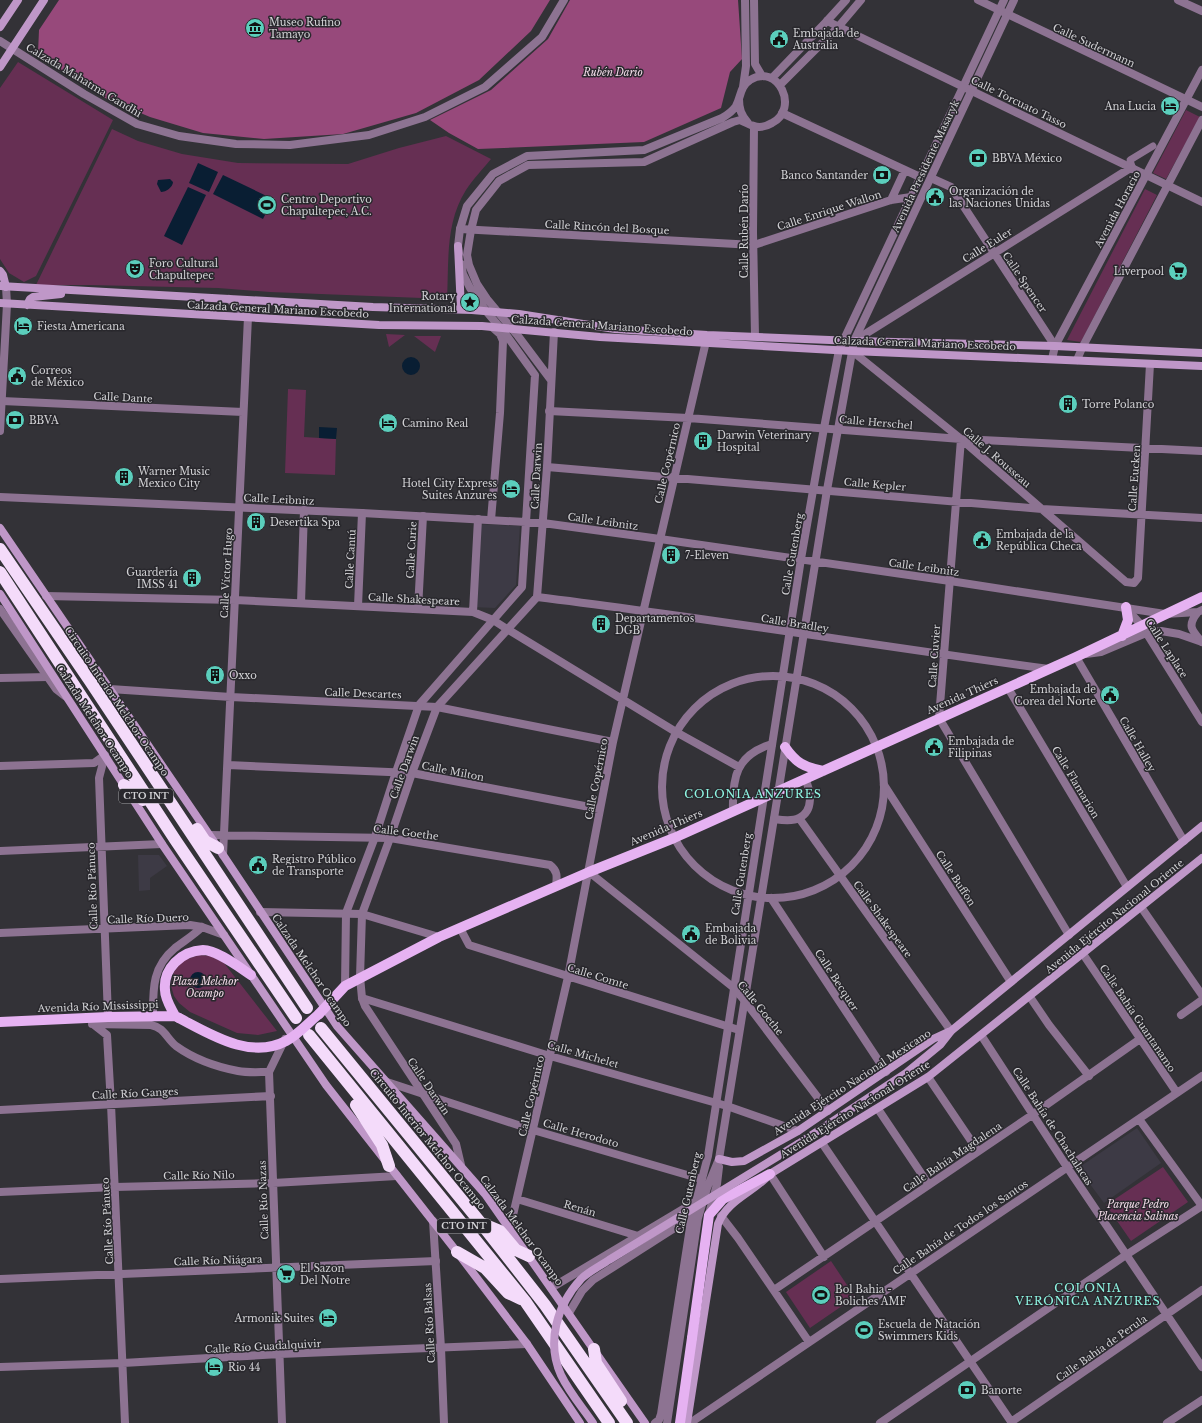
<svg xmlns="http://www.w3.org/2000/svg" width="1202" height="1423" viewBox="0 0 1202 1423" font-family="'Libre Baskerville',serif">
<rect width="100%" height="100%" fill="#333237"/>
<path fill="#3d3a45" d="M474,524l46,2 -4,59 -21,23 -23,-1z
M138,855h21l8,11 -17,12v12l-11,1z
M1137,1128l24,35 -57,40 -26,-35z"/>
<path fill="#662f53" d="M18,62l95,58 -77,156 -12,6 -15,-9 -9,-14v-171z
M1186,110l14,7 -34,62 -13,-6z
M112,129l26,12 44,13 56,9 110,1 51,-16 47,-12 45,23c-8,10 -18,20 -25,31 -21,33 -17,72 -19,109l-177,-7 -52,-4 -129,-3h-53z
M1145,189l12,6 -76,147 -14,-2z
M386,334l19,1 -16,12z
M414,336h27l-6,16z
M288,389l18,1 -2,47 32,2 -1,36 -50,-2z
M199,955l12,1 13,7 53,68 -19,4 -21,-2 -47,-21 -11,-9 -5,-7 -3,-10 3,-14 8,-11z
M1163,1167l25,35 -57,39 -25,-36z
M831,1261l24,36 -45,31 -24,-36z"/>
<path fill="#97497b" d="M59,0h491l-19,31 -52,49 -63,33 -73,21 -79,5 -61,-6 -53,-16 -47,-20 -53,-33 -12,-11 1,-23z
M570,0h168l4,59 -12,13 -9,36 -77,34 -166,7 -29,-16 -19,-13 61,-30 57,-51z"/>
<path fill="#091e33" d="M198,163l20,9 -9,20 -20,-9z
M223,175l50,24 -10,20 -50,-25z
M170,179l3,3c0,5 -7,10 -12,10l-4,-8 1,-4z
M188,187l18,8 -24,50 -18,-9z
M402 366a9 9 0 1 1 18 0a9 9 0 1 1-18 0Z
M319,427l18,1 -1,11 -17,-1z
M190 980a8 8 0 1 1 16 0a8 8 0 1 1-16 0Z"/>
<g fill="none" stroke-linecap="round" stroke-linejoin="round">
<path stroke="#8d7392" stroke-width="7" d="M1132,167l-2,-7 23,-14"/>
<path stroke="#8d7392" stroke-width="8" d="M978,0l224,107
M1178,0l24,11
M827,21l375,181
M782,113l138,64
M931,178l20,9 104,159
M891,200l14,-30
M460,229l294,16 137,-45 20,-3
M854,341l278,-174
M852,351l109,88 165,143 8,1 4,-5 12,-214
M2,401l241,11
M549,411l139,7 273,21 241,12
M961,439l-22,279 130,217
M547,467l495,42 160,9
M491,520l9,-107 3,-72 -3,-7 -8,-7
M46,596l189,4 238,12 20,8 14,9 169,103 63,35
M537,597c171,21 341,49 512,72
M301,603l3,-93
M358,606l4,-93
M1126,608l16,18 60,96
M418,609l5,-93
M473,612l5,-93
M1086,654l15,-2 45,-19 15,-2 18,3 23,8
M1076,657l108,184
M0,678l48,-1
M1008,688l119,199
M110,689l121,8 206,10 176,35
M105,755l-6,23 9,239
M228,765l184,8 188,36
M0,766l94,-3 11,-8
M884,785l127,197
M733,812c-1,-35 3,-57 39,-68
M799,818l152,213
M774,819c7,1 18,3 25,-1 15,-7 12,-27 6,-39
M209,835l181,3 160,27c8,6 7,12 6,21
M0,851l162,-7
M223,855l25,-538 -19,-18
M589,872l145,116 10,12 84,111
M771,898l115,174
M1141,907l61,88
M260,912l102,2 77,23
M460,928l9,17 270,85
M0,933l190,-8 12,2 22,8
M1083,954l94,139
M1030,997l19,28 40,51
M362,998l188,58 177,50 71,25
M1181,1015l21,-15
M153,1016c0,-27 -1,-49 22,-68 9,-7 19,-13 27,-21
M92,1024l59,1c14,3 15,13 25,21 18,13 41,21 62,25 10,2 21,1 31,1
M93,1024l14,11 4,69 14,319
M981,1035l86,132 135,200
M928,1077l50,74
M387,1082l146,48 168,49
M878,1109l51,76
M0,1110l271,-14
M1139,1119l63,87
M822,1143l190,280
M770,1174l54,83
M0,1192l115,-5 158,-4 124,-7
M517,1199l121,37
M721,1216l17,22 71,104
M510,1228l58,-251 45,-235 94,-405
M0,1279l436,-18
M774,1290l258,-175 108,-76
M0,1367l123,-4 157,-9 247,-10
M1011,1422l191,-132
M282,1423l-13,-351 16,-33
M690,1423l512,-347
M1167,1423l35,-23"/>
<path stroke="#8d7392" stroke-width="8" d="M754,0l1,64 7,12
M0,41l84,53 53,30 42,12 57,8 54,1 79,-10 56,-18 60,-30 57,-50 22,-37
M772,78l54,-56 20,-22
M780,85l59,-59 22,-26
M743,87l3,-21 -1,-66
M739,99c0,10 2,16 9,24
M754,126l-1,106 2,104
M459,253l-1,-7 2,-17 7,-23 26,-32 34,-18 117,-6 78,-32c5,-3 11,-7 14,-12 5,-9 4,-20 14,-26 28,-18 50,29 22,43 -5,3 -12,5 -18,3 -5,-1 -9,-4 -14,-6l-7,2 -89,40 -116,3 -29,16 -23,29 -5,20 -4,25 2,10 8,19 10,15 31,37 33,44
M1052,359l3,-13 147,-276
M1077,360l5,-12 120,-228
M0,431l7,-127 -1,-17
M0,497l362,16 181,10 117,16 290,42 215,33 33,-2 4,-2
M0,609l56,80 9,7
M1198,612c-11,13 -7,18 4,30
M662 787a111 111 0 1 1 222 0a111 111 0 1 1-222 0Z
M345,986l1,-73 29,-76 21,-65 23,-67 103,-118 13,-212 -28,-39 -21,-25 -16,-23 -7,-14 -2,-10
M461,1165l-5,-21 -91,-138 -3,-8 -2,-21 2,-63 28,-76 22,-65 25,-66 100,-110 10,-130 7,-135
M709,1214l8,-30 2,-17
M433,1221l8,127 3,75
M551,1288l144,-86
M569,1313l13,-22 11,-11 88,-56 10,-3
M655,1423l4,-3 2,-6 30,-193 17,-65 93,-597 23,-131 15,-78 165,-350
M667,1423l31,-205 9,-30 12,-29 108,-669 27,-149 160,-341
M880,1423l246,-168 76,-49"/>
<path stroke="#bf97c8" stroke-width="8" d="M0,27l18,-27
M0,67l44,-67
M458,246l3,63
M0,271l3,4 3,12
M0,286l373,21 99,3 47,4 96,15 92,6 147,6 201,5 147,7
M0,303l379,22 103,1 118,11 252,14 168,7 182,8
M27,305l3,-6 3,-2 28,-3
M0,528l223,327 114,171 148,168 160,229
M0,594l162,250 164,241 131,167 70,92 53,79
M798,1144l108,-71 34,-28 11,-14 251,-205
M719,1159l13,3 12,-1 54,-30 135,-92 15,-7
M687,1423l31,-199c9,-24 36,-32 52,-50l158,-97 274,-219"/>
<path stroke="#e6b2f2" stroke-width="10" d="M1122,636l6,-16 -2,-13
M785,747c11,16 19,20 38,24
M319,1014l26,-28 94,-49 150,-65 85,-34 402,-181 126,-60
M175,1016c-4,-8 -10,-17 -10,-26 -2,-21 16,-39 38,-40 14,0 36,17 48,25
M0,1022l108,-5 67,-1 4,2
M692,1338l17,-123 14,-16 47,-25"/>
<path stroke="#f4dbfa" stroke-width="12" d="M0,549l90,132 217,327
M0,572l176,269 120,177
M124,785l15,8 4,7
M197,829l8,12 13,7
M321,1028l159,194 65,83 82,118
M309,1035l216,266 84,122
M356,1105l26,40 7,21
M481,1223l19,8 16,19 13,6
M457,1252l28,16 23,25 13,6
M594,1349l2,14 25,38"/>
<path stroke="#bf97c8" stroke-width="8" d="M593,1423c-11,-16 -24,-31 -32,-48 -15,-33 -4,-70 20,-96 7,-7 19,-13 28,-19l189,-116"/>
<path stroke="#e6b2f2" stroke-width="10" d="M179,1018c31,16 71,42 107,23 12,-6 22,-18 33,-27
M680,1423l12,-85"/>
</g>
<defs>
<g id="museum-disc" transform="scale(1)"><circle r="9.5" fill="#5bcebc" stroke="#29282d"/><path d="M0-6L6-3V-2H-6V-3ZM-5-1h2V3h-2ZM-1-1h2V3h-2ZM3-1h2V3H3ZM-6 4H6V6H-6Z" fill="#111"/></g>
<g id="civic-disc" transform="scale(1)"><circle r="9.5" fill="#5bcebc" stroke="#29282d"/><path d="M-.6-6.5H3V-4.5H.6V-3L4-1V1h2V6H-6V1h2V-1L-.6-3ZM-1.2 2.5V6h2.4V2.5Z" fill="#111"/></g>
<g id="hotel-disc" transform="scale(1)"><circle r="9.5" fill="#5bcebc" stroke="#29282d"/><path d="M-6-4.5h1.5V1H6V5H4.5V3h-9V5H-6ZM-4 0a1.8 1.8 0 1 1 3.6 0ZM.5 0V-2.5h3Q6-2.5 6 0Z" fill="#111"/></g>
<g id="bank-disc" transform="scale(1)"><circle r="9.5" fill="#5bcebc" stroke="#29282d"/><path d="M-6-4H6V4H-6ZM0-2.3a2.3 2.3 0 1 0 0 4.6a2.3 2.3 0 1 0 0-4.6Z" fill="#111"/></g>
<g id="stadium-disc" transform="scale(1)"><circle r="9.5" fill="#5bcebc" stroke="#29282d"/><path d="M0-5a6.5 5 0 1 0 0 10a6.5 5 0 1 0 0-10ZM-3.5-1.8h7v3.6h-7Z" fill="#111"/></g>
<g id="theatre-disc" transform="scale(1)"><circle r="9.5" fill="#5bcebc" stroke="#29282d"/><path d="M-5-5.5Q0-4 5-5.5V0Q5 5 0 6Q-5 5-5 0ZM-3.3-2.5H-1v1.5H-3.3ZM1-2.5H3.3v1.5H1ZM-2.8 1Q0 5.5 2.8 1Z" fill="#111"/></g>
<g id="supermarket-disc" transform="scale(1)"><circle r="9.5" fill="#5bcebc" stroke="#29282d"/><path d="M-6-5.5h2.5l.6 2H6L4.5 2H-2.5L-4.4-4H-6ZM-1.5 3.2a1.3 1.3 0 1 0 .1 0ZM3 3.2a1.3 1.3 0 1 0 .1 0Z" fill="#111"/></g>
<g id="sight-disc" transform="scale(1)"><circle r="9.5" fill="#5bcebc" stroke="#29282d"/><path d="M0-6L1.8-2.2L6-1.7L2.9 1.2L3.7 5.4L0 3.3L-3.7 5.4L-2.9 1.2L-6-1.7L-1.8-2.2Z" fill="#111"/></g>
<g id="building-disc" transform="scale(1)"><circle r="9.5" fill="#5bcebc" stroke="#29282d"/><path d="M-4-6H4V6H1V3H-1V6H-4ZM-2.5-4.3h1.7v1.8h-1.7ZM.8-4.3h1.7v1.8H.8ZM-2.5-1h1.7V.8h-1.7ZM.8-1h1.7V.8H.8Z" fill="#111"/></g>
</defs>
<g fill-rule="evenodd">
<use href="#museum-disc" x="255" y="28"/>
<use href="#civic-disc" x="779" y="39"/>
<use href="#hotel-disc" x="1170" y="106"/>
<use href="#bank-disc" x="978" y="158"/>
<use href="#bank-disc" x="882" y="175"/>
<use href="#civic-disc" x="935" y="197"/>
<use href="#stadium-disc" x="267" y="205"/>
<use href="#theatre-disc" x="135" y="269"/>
<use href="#supermarket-disc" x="1178" y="271"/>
<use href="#sight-disc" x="470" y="302"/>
<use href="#hotel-disc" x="23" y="326"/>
<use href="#civic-disc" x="17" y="376"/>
<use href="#building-disc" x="1068" y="404"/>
<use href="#bank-disc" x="15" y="420"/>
<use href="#hotel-disc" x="388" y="423"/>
<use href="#building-disc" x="703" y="441"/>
<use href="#building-disc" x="124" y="477"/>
<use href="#hotel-disc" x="511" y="489"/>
<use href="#building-disc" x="256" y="522"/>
<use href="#civic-disc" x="982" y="540"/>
<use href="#building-disc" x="671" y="555"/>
<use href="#building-disc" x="192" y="578"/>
<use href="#building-disc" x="601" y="624"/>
<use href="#building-disc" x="215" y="675"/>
<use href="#civic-disc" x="1110" y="695"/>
<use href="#civic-disc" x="934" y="747"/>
<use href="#civic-disc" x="258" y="865"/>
<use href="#civic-disc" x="691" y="934"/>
<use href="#supermarket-disc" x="286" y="1274"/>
<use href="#stadium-disc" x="821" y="1295"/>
<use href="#hotel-disc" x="328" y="1318"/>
<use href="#stadium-disc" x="864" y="1330"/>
<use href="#hotel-disc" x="214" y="1367"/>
<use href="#bank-disc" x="967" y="1390"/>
</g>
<g text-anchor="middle" stroke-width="3" stroke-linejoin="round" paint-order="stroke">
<g fill="#29282d" stroke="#9f9fa3" stroke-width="1">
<rect x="119" y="789" width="54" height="14" rx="3"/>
<rect x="437" y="1219" width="54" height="14" rx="3"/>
</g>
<g font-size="9" font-weight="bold" fill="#d2d2d5">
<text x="146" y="799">CTO INT</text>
<text x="464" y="1229">CTO INT</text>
</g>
<g font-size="10" fill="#d2d2d5" stroke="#29282d" text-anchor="start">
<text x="269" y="26">Museo Rufino<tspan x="269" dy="12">Tamayo</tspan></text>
<text x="793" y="37">Embajada de<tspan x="793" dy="12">Australia</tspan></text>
<text x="1156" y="110" text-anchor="end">Ana Lucia</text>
<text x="992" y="162">BBVA México</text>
<text x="868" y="179" text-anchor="end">Banco Santander</text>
<text x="949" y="195">Organización de<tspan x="949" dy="12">las Naciones Unidas</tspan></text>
<text x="281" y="203">Centro Deportivo<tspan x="281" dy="12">Chapultepec, A.C.</tspan></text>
<text x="149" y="267">Foro Cultural<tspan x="149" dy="12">Chapultepec</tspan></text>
<text x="1164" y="275" text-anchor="end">Liverpool</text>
<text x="456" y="300" text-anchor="end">Rotary<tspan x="456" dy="12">International</tspan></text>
<text x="37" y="330">Fiesta Americana</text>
<text x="31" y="374">Correos<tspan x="31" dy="12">de México</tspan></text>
<text x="1082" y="408">Torre Polanco</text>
<text x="29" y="424">BBVA</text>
<text x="402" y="427">Camino Real</text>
<text x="717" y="439">Darwin Veterinary<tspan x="717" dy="12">Hospital</tspan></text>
<text x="138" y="475">Warner Music<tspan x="138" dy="12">Mexico City</tspan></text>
<text x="497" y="487" text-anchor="end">Hotel City Express<tspan x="497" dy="12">Suites Anzures</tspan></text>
<text x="270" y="526">Desertika Spa</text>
<text x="996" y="538">Embajada de la<tspan x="996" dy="12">República Checa</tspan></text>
<text x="685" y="559">7-Eleven</text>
<text x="178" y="576" text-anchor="end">Guardería<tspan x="178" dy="12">IMSS 41</tspan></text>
<text x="615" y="622">Departamentos<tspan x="615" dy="12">DGB</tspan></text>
<text x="229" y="679">Oxxo</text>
<text x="1096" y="693" text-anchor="end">Embajada de<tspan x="1096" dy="12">Corea del Norte</tspan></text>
<text x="948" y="745">Embajada de<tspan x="948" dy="12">Filipinas</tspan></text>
<text x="272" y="863">Registro Público<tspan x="272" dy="12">de Transporte</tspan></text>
<text x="705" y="932">Embajada<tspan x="705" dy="12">de Bolivia</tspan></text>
<text x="300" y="1272">El Sazon<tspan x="300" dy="12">Del Notre</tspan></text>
<text x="835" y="1293">Bol Bahia -<tspan x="835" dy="12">Boliches AMF</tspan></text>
<text x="314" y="1322" text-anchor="end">Armonik Suites</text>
<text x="878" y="1328">Escuela de Natación<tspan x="878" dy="12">Swimmers Kids</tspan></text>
<text x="228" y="1371">Rio 44</text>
<text x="981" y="1394">Banorte</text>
</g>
<g font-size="10" fill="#d2d2d5" stroke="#29282d">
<text transform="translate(1094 45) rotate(25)" y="4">Calle Sudermann</text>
<text transform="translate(84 80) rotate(31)" y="4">Calzada Mahatma Gandhi</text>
<text transform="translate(1019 102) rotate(26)" y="4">Calle Torcuato Tasso</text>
<text transform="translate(925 166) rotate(-65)" y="4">Avenida Presidente Masaryk</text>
<text transform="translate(1117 209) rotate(-62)" y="4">Avenida Horacio</text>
<text transform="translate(829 210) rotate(-18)" y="4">Calle Enrique Wallon</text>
<text transform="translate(607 227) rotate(3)" y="4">Calle Rincón del Bosque</text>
<text transform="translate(744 231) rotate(-90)" y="4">Calle Rubén Darío</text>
<text transform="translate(987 245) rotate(-32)" y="4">Calle Euler</text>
<text transform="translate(1025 282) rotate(56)" y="4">Calle Spencer</text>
<text transform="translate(278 309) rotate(3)" y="4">Calzada General Mariano Escobedo</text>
<text transform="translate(602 325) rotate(4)" y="4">Calzada General Mariano Escobedo</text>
<text transform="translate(925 343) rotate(2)" y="4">Calzada General Mariano Escobedo</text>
<text transform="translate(123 397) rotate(3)" y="4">Calle Dante</text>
<text transform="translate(876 422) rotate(5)" y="4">Calle Herschel</text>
<text transform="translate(997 457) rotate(41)" y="4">Calle J. Rousseau</text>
<text transform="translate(667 463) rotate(-77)" y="4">Calle Copérnico</text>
<text transform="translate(536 476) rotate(-87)" y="4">Calle Darwin</text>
<text transform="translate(1134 478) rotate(-86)" y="4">Calle Eucken</text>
<text transform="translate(875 484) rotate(5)" y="4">Calle Kepler</text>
<text transform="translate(279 499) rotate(3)" y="4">Calle Leibnitz</text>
<text transform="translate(603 521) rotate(8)" y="4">Calle Leibnitz</text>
<text transform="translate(411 550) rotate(-87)" y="4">Calle Curie</text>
<text transform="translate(792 554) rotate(-80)" y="4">Calle Gutenberg</text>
<text transform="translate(350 559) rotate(-87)" y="4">Calle Cantú</text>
<text transform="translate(924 567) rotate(8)" y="4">Calle Leibnitz</text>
<text transform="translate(226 573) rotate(-87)" y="4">Calle Víctor Hugo</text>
<text transform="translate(414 599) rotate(3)" y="4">Calle Shakespeare</text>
<text transform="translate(795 623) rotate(9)" y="4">Calle Bradley</text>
<text transform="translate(1167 648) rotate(57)" y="4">Calle Laplace</text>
<text transform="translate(934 656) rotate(-86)" y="4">Calle Cuvier</text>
<text transform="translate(363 693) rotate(2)" y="4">Calle Descartes</text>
<text transform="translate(962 695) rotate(-24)" y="4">Avenida Thiers</text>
<text transform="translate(117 701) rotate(56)" y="4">Circuito Interior Melchor Ocampo</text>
<text transform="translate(95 721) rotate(57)" y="4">Calzada Melchor Ocampo</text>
<text transform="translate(1138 744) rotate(60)" y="4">Calle Halley</text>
<text transform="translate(404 767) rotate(-70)" y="4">Calle Darwin</text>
<text transform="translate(453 771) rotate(11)" y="4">Calle Milton</text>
<text transform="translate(596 779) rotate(-79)" y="4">Calle Copérnico</text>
<text transform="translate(1076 782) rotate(59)" y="4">Calle Flamarion</text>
<text transform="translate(666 827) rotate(-23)" y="4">Avenida Thiers</text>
<text transform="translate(406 832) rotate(7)" y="4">Calle Goethe</text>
<text transform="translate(741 874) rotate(-81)" y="4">Calle Gutenberg</text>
<text transform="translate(956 878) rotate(57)" y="4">Calle Buffon</text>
<text transform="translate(92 886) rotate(-92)" y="4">Calle Río Pánuco</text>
<text transform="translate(1114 916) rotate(-39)" y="4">Avenida Ejército Nacional Oriente</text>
<text transform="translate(148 918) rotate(-2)" y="4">Calle Río Duero</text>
<text transform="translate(883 919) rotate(54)" y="4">Calle Shakespeare</text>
<text transform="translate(312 970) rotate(56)" y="4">Calzada Melchor Ocampo</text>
<text transform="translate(598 976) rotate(17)" y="4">Calle Comte</text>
<text transform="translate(837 980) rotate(57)" y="4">Calle Becquer</text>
<text transform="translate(98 1006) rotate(-2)" y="4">Avenida Río Mississippi</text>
<text transform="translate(761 1008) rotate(51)" y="4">Calle Goethe</text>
<text transform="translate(1138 1018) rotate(56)" y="4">Calle Bahía Guantanamo</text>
<text transform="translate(583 1054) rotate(16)" y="4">Calle Michelet</text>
<text transform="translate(852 1082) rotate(-33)" y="4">Avenida Ejército Nacional Mexicano</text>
<text transform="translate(429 1086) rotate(56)" y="4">Calle Darwin</text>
<text transform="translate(135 1093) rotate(-3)" y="4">Calle Río Ganges</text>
<text transform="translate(531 1096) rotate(-77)" y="4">Calle Copérnico</text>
<text transform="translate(855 1109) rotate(-32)" y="4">Avenida Ejército Nacional Oriente</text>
<text transform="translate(1053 1126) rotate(57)" y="4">Calle Bahía de Chachalacas</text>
<text transform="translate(581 1133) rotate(16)" y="4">Calle Herodoto</text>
<text transform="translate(428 1139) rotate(51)" y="4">Circuito Interior Melchor Ocampo</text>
<text transform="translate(952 1157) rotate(-34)" y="4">Calle Bahía Magdalena</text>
<text transform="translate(199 1175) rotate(-1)" y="4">Calle Río Nilo</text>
<text transform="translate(688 1193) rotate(-77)" y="4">Calle Gutenberg</text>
<text transform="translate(263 1200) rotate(-92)" y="4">Calle Río Nazas</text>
<text transform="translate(580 1208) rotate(17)" y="4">Renán</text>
<text transform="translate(107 1221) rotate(-93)" y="4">Calle Río Pánuco</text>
<text transform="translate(960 1227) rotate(-34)" y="4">Calle Bahía de Todos los Santos</text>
<text transform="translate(522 1230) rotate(54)" y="4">Calzada Melchor Ocampo</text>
<text transform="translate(218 1260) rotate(-2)" y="4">Calle Río Niágara</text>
<text transform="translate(429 1323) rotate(-93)" y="4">Calle Río Balsas</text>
<text transform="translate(263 1346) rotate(-3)" y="4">Calle Río Guadalquivir</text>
<text transform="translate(1101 1348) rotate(-35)" y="4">Calle Bahía de Perula</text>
</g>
<g font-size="10" font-style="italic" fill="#f3dce9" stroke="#29282d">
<text x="613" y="76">Rubén Dario</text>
<text x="205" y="985">Plaza Melchor<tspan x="205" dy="12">Ocampo</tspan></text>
<text x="1138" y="1208">Parque Pedro<tspan x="1138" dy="12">Placencia Salinas</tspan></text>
</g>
<g font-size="11" letter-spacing="1" fill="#8ff6e3" stroke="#29282d">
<text x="753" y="798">COLONIA ANZURES</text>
<text x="1088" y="1292">COLONIA<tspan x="1088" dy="13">VERÓNICA ANZURES</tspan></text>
</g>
</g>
</svg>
